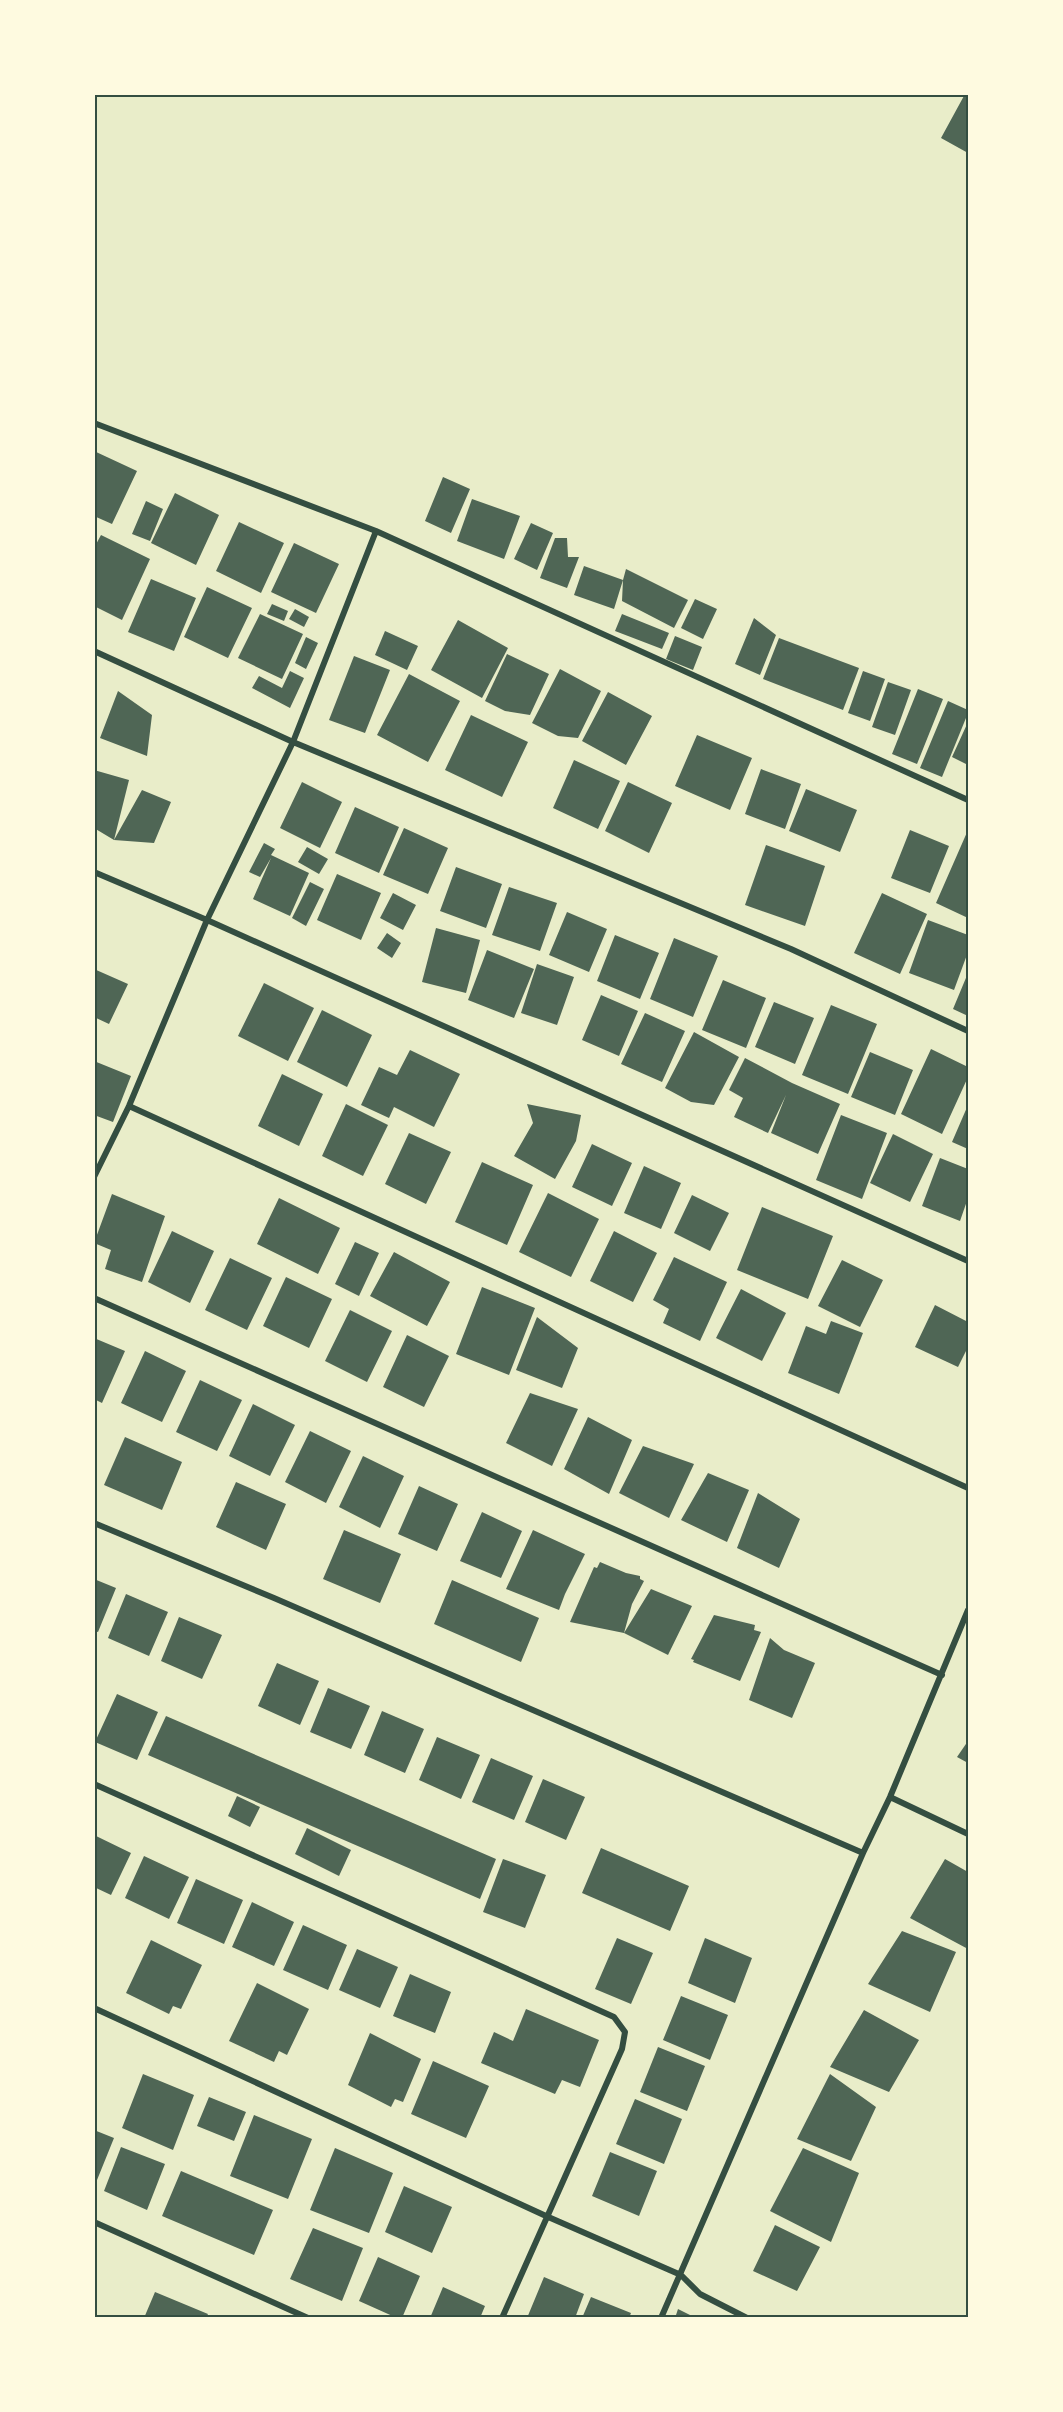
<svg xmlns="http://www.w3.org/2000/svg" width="1063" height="2412" viewBox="0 0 1063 2412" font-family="'Fira Sans',sans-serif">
<rect width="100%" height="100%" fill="#e9edc9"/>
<path fill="#4f6655" d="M965,94h3v59l-27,-15z
M94,451l43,20 -25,53 -18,-8z
M443,477l27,12 -19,44 -26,-12z
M175,493l44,22 -23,50 -45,-22z
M472,499l48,17 -16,43 -47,-18z
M146,501l17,8 -13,32 -18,-7z
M239,522l45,21 -23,50 -45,-22z
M531,523l22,10 -16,37 -23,-11z
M101,535l49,24 -28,61 -28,-14v-58z
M555,538h12l1,19h11l-12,31 -27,-10z
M294,543l45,21 -23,49 -45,-21z
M584,566l39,14 3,-11 62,31 -14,28 -52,-27 1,-21 -9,29 -40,-14z
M151,579l45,19 -22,53 -46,-19z
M207,587l45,21 -24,50 -44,-21z
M695,599l22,10 -14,30 -22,-11z
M272,604l16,7 -4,10 -17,-7z
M295,609l14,8 -5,10 -15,-8z
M260,614l43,20 -21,45 -44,-21z
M622,614l47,19 -7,16 -47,-18z
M754,618l22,17 -16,40 -25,-11z
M458,620l50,28 -26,50 -51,-28z
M385,631l33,15 -11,24 -32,-15z
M675,636l27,11 -9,23 -27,-11z
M306,637l12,6 -12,26 -11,-6z
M779,638l80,30 -16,42 -80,-31z
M507,654l42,20 -19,41 -25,-4 -20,-10z
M354,656l36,14 -25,63 -36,-13z
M560,669l41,22 -23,47 -20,-2 -26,-13z
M290,671l14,7 -14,30 -38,-20 7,-12 23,12z
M863,671l22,8 -15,42 -22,-8z
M409,674l51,27 -32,61 -51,-27z
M888,682l23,8 -16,45 -23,-8z
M918,689l25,10 -26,65 -25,-10z
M118,691l34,24 -5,41 -47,-18z
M608,692l44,24 -26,49 -44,-24z
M948,701l20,9v3l-26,64 -22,-9z
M471,715l57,27 -26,55 -57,-27z
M968,722v43l-16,-8z
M697,735l55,23 -22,52 -55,-24z
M574,760l46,21 -22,48 -45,-21z
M761,769l40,15 -16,45 -40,-15z
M94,770l35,10 -15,60 -20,-12z
M302,782l40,20 -22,46 -40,-20z
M628,782l44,21 -23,50 -44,-22z
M806,789l51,21 -17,42 -51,-21z
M142,790l29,12 -17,41 -40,-3z
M355,807l44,20 -20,46 -44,-20z
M404,828l44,20 -20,46 -45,-19z
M910,830l39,16 -19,47 -39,-15z
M968,830v88l-32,-15z
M264,843l11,6 -4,6 38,18 -19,43 -37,-17 18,-41 -11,19 -11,-5z
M766,845l59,21 -20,60 -60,-21z
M307,847l21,12 -9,15 -21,-12z
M456,867l46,17 -16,44 -46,-17z
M337,874l44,19 -20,47 -44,-20z
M310,882l14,7 -18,37 -14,-8z
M509,887l48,16 -17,48 -48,-16z
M393,893l23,12 -13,25 -23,-12z
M882,893l45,21 -27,60 -46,-21z
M567,912l40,17 -18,43 -40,-17z
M928,920l40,15v17l-14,38 -45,-17z
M436,928l44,12 -14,53 -44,-11z
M387,933l14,10 -9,15 -15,-10z
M615,935l44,18 -19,46 -43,-18z
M674,938l44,18 -25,61 -43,-18z
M487,950l47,19 -20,49 -46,-18z
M537,964l37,13 -17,48 -36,-12z
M94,969l34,15 -19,40 -15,-7z
M968,973v43l-15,-7z
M723,980l43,18 -20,50 -44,-18z
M264,983l50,25 -26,53 -50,-25z
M601,995l37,16 -19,45 -37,-16z
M774,1002l40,16 -19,46 -40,-17z
M831,1005l46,19 -29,70 -46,-19z
M322,1010l50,25 -25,52 -50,-25z
M645,1013l40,18 -23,51 -41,-18z
M694,1032l45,25 -25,48 -23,-3 -26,-14z
M931,1049l37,18v10l-26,57 -41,-20z
M410,1050l50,24 -26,53 -40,-20 -5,11 -28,-13 18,-38 18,8z
M870,1052l43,18 -18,45 -44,-18z
M745,1058l47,25 48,21 -22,50 -47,-21 15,-38 -18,38 -34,-16 9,-19 -14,-8z
M94,1061l37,15 -18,46 -19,-7z
M282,1074l41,20 -24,52 -41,-20z
M346,1104l42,21 -25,51 -41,-20z
M527,1104l54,11 -5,26 -21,38 -41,-23 19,-33z
M968,1105v44l-16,-7z
M841,1115l46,18 -25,66 -46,-19z
M409,1133l42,19 -25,52 -41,-20z
M893,1134l40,20 -23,48 -40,-19z
M592,1144l40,19 -20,43 -40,-19z
M940,1158l28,11v29l-8,23 -38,-15z
M482,1162l51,23 -26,60 -52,-23z
M644,1166l37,17 -20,46 -37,-16z
M548,1193l51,26 -28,58 -52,-25z
M112,1194l53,22 -23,66 -37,-13 6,-19 -17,-7z
M692,1195l37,18 -19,38 -36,-18z
M279,1198l61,30 -22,46 -61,-30z
M762,1207l71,29 -25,63 -71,-29z
M172,1231l42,20 -24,52 -42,-21z
M614,1231l43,22 -24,49 -43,-21z
M355,1242l24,11 -20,43 -24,-12z
M394,1252l56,30 -23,44 -57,-30z
M674,1257l53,25 -27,59 -37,-18 6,-14 -16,-9z
M230,1258l42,20 -25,52 -42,-20z
M842,1260l41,20 -23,47 -42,-21z
M286,1277l46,22 -23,49 -46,-22z
M482,1287l53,21 -26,67 -53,-21z
M741,1289l45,24 -24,48 -46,-23z
M935,1305l33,17v25l-10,20 -43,-20z
M350,1310l42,21 -25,51 -42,-21z
M537,1317l41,31 -16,40 -46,-18z
M831,1321l32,12 -24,61 -51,-21 18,-47 20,8z
M407,1335l42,21 -25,51 -41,-20z
M94,1338l31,13 -23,52 -8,-4z
M145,1351l41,20 -24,51 -41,-19z
M200,1380l42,20 -25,51 -41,-19z
M530,1393l48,16 -26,57 -46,-23z
M253,1404l42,21 -25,51 -41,-20z
M588,1417l44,23 -23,54 -45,-25z
M310,1431l41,20 -25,52 -41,-21z
M125,1437l57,25 -20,48 -58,-25z
M643,1446l51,18 -25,54 -50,-25z
M363,1456l41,20 -24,52 -41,-21z
M708,1473l41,17 -22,52 -46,-22z
M236,1482l50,22 -20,46 -50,-23z
M419,1486l39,18 -21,47 -39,-17z
M758,1493l42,26 -21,49 -42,-20z
M482,1512l40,19 -21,47 -41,-17z
M344,1530l57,24 -21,49 -57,-24z
M533,1530l52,24 -20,40 -6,16 -53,-21z
M600,1562l26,11 14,3v3l4,2 -12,23 -8,29 -54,-11 24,-55 3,1z
M94,1579l22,9 -18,44 -4,-1z
M452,1580l87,38 -18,44 -87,-38z
M651,1589l41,17 -24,49 -44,-22z
M126,1594l42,18 -19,44 -41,-18z
M714,1615l41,10 -1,5 7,2 -21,49 -47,-19 1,-2 -3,-1z
M179,1617l43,18 -20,44 -41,-18z
M770,1638l14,12 31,13 -23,55 -43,-18z
M277,1663l42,18 -19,44 -42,-19z
M328,1688l42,18 -19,43 -41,-17z
M117,1694l41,18 -21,48 -42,-18z
M382,1711l42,18 -19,44 -41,-18z
M166,1716l330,143 -16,40 -332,-144z
M437,1737l43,18 -19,44 -42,-19z
M968,1741v22l-11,-6z
M491,1758l42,18 -19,44 -42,-18z
M543,1779l42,18 -19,43 -41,-18z
M237,1796l23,11 -10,20 -22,-11z
M307,1828l44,22 -12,26 -44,-22z
M94,1835l37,18 -20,42 -17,-8z
M601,1848l88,38 -19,45 -88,-38z
M144,1856l45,21 -20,42 -44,-21z
M503,1859l43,16 -21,53 -42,-16z
M945,1859l23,13v77l-58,-31z
M196,1879l47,21 -19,44 -47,-21z
M252,1902l42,20 -20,44 -42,-19z
M303,1925l44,20 -19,45 -45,-20z
M902,1931l54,21 -26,60 -62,-28z
M617,1938l36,15 -22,51 -36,-15z
M705,1938l47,20 -17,45 -47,-20z
M151,1940l51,25 -21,44 -8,-3 -4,8 -43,-21z
M357,1949l41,18 -18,41 -41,-18z
M410,1974l41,18 -16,41 -42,-17z
M257,1983l52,26 -22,46 -8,-4 -5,11 -45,-21z
M681,1996l47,19 -18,45 -47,-20z
M526,2009l73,31 -19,47 -18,-7 -7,14 -74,-31 13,-31 19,9z
M864,2010l55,30 -30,52 -59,-25z
M370,2033l51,26 -18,43 -8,-3 -4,8 -43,-22z
M658,2047l47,19 -18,45 -47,-19z
M433,2061l56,25 -23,52 -55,-24z
M143,2074l51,21 -21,55 -51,-22z
M830,2074l46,33 -25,54 -54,-22z
M209,2097l37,15 -12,29 -37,-15z
M635,2099l47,20 -18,45 -48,-20z
M254,2115l58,24 -24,60 -58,-23z
M94,2130l20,8 -19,47h-1z
M121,2147l44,17 -18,46 -43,-19z
M335,2148l58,25 -24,60 -59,-23z
M803,2148l56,25 -28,69 -61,-31z
M610,2152l47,19 -18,45 -47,-20z
M181,2171l92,39 -19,45 -92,-39z
M404,2186l48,21 -20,46 -47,-21z
M775,2225l45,22 -23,44 -44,-20z
M313,2228l50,20 -21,53 -52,-22z
M378,2257l42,19 -18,42h-5l-38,-17z
M544,2277l40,17 -9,24h-48z
M443,2287l42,19 -5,12h-50z
M155,2292l53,22 -2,4h-62z
M591,2297l40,16 -2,5h-47z
M678,2309l18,9h-21z"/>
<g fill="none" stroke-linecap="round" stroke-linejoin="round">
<path stroke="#344e41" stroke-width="6" d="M94,423l282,108 592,269
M94,651l199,91 498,207 177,82
M94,872l113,48 761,341
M129,1106l839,382
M94,1177l35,-71 78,-186 86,-178 83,-211
M94,1298l848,377
M94,1523l180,75 589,255
M94,1784l520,233 11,15 -3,17 -120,269
M890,1797l78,37
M94,2008l452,208 135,59 19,19 47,24
M94,2222l214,96
M661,2318l202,-465 27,-56 78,-187"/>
</g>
<rect width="1063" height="2412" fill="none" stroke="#fefae0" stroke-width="192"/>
<rect x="96" y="96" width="871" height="2220" fill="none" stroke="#344e41" stroke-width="2"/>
</svg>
